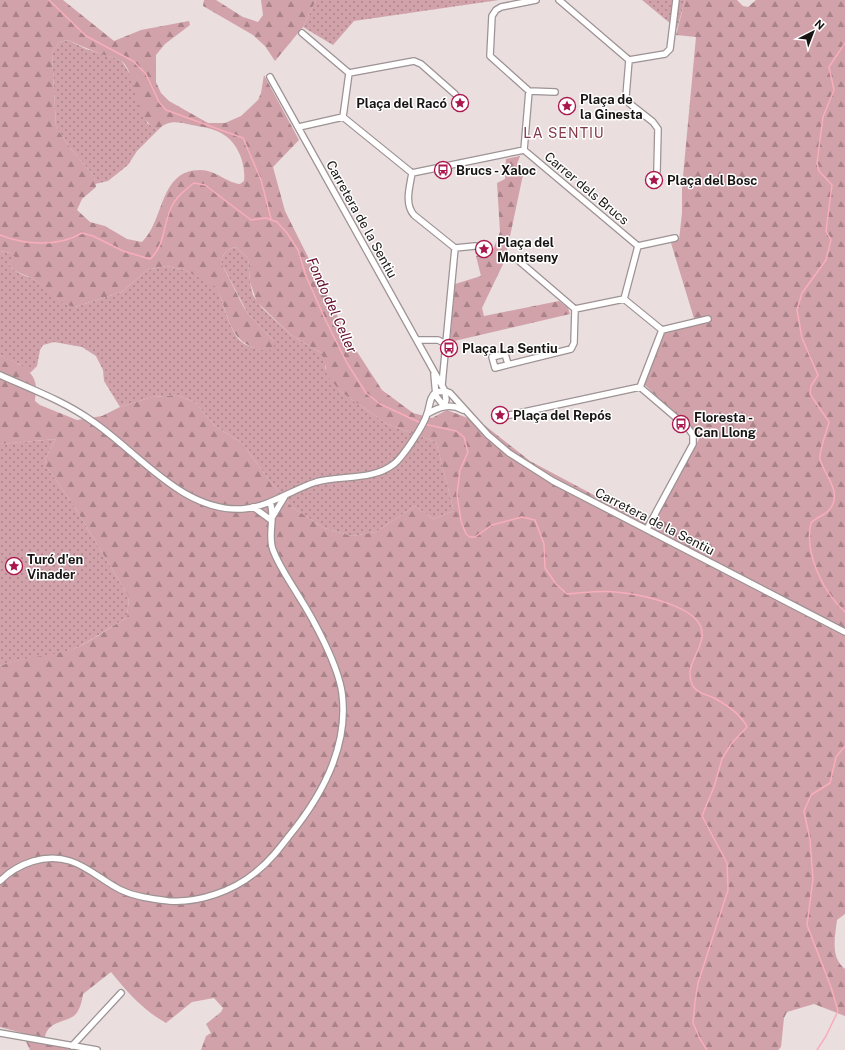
<svg xmlns="http://www.w3.org/2000/svg" width="845" height="1050" viewBox="0 0 845 1050" font-family="'Public Sans',sans-serif">
<defs>
<pattern id="grass-dots" width="8" height="8" patternUnits="userSpaceOnUse"><rect width="8" height="8" fill="#d2a2aa"/><path d="M2 2h.1M6 6h.1" fill="none" stroke="#a98389" stroke-width="1.8" stroke-linecap="round"/></pattern>
<pattern id="forest-firs" width="22" height="20" patternUnits="userSpaceOnUse"><rect width="22" height="20" fill="#d2a2aa"/><path d="M5 1l3.5 6h-7zM16 11l3.5 6h-7z" fill="#a98389"/></pattern>
</defs>
<rect width="100%" height="100%" fill="#eadedf"/>
<path fill="url(#grass-dots)" d="M316,0h183l-145,21 -21,24 -30,-18z
M642,0h43l-8,29z
M68,40l18,9 35,11 11,17 15,46 11,7 -21,21 -9,14 -20,16 -13,3 -1,-8 -23,-27 -15,-22 -4,-74 7,-11z
M236,247l12,11 2,24 3,13 9,13 29,27 30,18 4,6v9l16,24 46,32 49,18 18,69 -21,8 -18,-13 -39,26 -24,4 -28,-8 -32,-21 -23,-27 -27,-37 -27,-17 -19,-23 -19,-8 -25,2 -32,10 -16,-26 -1,-11 -7,-14 -14,-9 -28,-5 -11,3 -3,5 -3,16 -7,7 -11,-9 -19,-9v-104l11,2 5,4 -7,7c6,10 14,10 24,15 17,9 20,22 42,28l47,-15 25,-22 19,-4 19,4 31,16c7,15 14,48 26,56 5,5 13,5 20,8l11,-10 -25,-26 -27,-52c2,-9 6,-13 15,-15z
M56,439l-11,20 1,7 28,40 55,91 -2,21c-19,9 -36,24 -56,32 -23,8 -48,7 -71,16v-222z"/>
<path fill="url(#forest-firs)" fill-rule="evenodd" d="M0,0h63l51,41 27,-11 48,-9 1,4 -25,19 -9,11v27l5,11 8,8 39,22h17l16,-7 17,-16 3,-7 3,-18 35,65 -26,27 12,44 65,130 32,49 31,23 19,5 15,-8 36,14 47,37 122,65 47,-87 -55,-55 18,-50 34,-9 -25,-82 8,-3 3,-27v-26l14,-150 -20,-2 9,-35h52l6,6 5,1 8,-7h89v914l-8,6c-2,17 -7,37 8,49v47l-31,-12 -27,8 -3,6 -3,29 -3,3h-577l5,-14 5,-3 -5,-9 15,-12 2,-4 -9,-10 -22,4 -26,21c-23,-13 -39,-31 -55,-51l-28,22c-1,7 -3,16 -8,21 -10,8 -27,6 -30,22l40,13h-55l-8,-17 -22,-6v-361c22,-9 47,-9 70,-16 20,-6 38,-23 57,-32l2,-21 -55,-91 -28,-40 -1,-7 11,-20 -56,5v-89c11,5 32,13 35,27 2,5 0,13 0,19l5,4 37,15 25,-4 18,-9 32,-10 25,-2 19,8 19,23 27,17 27,37 23,27 32,21 28,8 24,-4 39,-26 18,13 21,-8 -18,-69 -49,-18 -46,-32 -14,-17 -3,-16 -3,-6 -30,-18 -34,-33 -7,-20 -2,-24 -12,-11c-9,2 -13,6 -15,15l21,42 6,10 25,26 1,7 -5,4c-42,-5 -38,-33 -53,-64l-31,-17 -19,-4 -19,4 -25,22 -47,15c-20,-4 -26,-19 -42,-28 -10,-6 -18,-5 -24,-15l6,-7 -4,-4 -11,-2zM68,40c14,6 28,13 43,17 3,1 8,2 11,4 18,19 11,58 36,69 10,-11 20,-8 34,-5 10,2 20,3 29,8 17,9 25,31 23,48l-4,3c-13,-1 -24,-14 -40,-14 -41,0 -35,50 -58,72l-15,-3 -22,-13 -15,-4 -13,-12 5,-11 14,-12 -2,-11 -23,-27 -15,-22 -4,-74 7,-11z
M204,0h12l27,17 15,5 5,-7 -2,-15h55l-13,27 -28,34 -10,-15 -12,-11 -50,-29z
M520,156l-3,8 7,6 -19,90 -23,48 2,8 75,-15 9,7 2,6 -120,28 5,-58 26,-8 -5,-20 16,-4 8,-20 -3,-49 8,-4 1,-20z"/>
<g fill="none" stroke-linecap="round" stroke-linejoin="round">
<path stroke="#f8adba" stroke-width="1.5" d="M49,0l37,36 47,25 13,13 13,28 7,8 77,28 18,42 10,39
M845,43l-16,24 5,23 -11,27 -6,46 2,8 13,14 -6,46 5,9 -5,20 -24,33 -5,17 5,28 16,37 -7,11 -1,8 19,28c-2,8 -10,29 -9,37 3,14 21,31 12,47 -4,9 -15,10 -21,17 -7,30 12,69 34,89
M0,235c24,10 59,12 82,-2l11,3 30,15 27,8c15,-13 13,-34 21,-51 4,-10 14,-18 23,-25l11,2 46,35 15,-2 11,4 10,11 11,17 8,26 19,43 22,44 19,30 14,11 41,19
M424,424l32,7 8,6 4,15 -8,18 -3,24 4,27 5,13 4,3h5l17,-12 30,-8 13,3 9,24 1,24 11,16 11,10c16,-1 33,-4 49,-2 21,2 91,14 86,45 -2,17 -19,31 -9,49 5,8 13,8 21,12 13,7 27,16 33,29l-16,17 -9,15 -8,28 -12,29 25,47 1,27 -30,93 -3,19 -2,21 7,16 7,11
M817,1050l9,-14 12,-25 -7,-24 -24,-62 6,-46 -3,-39 -6,-29 7,-16 19,-12 6,-26 9,-11"/>
<g stroke="#9d9294" stroke-width="8">
<path id="minor" d="M559,0l70,60
M302,33l47,40 65,-12 7,3 34,30
M629,60l-3,36 3,7 24,19 5,7 -1,42
M629,60l36,-6 5,-5 6,-49
M270,77l175,314 1,9 -2,6
M529,91l26,1
M343,117l6,-44
M299,127l44,-10 69,56
M524,150l5,-59 -39,-35 2,-40 4,-6 5,-3 35,-7
M412,173l112,-23 114,96
M412,173c-2,13 -8,31 2,42l41,33 -13,137
M638,246l-14,53 38,31 -22,57 48,41 5,7v9l-46,85
M638,246l37,-8
M455,248l20,-2
M519,261l56,48
M575,309l49,-10
M662,330l46,-11
M417,340h21l8,4
M508,364l-3,-10 -13,3 3,11 76,-19 3,-6 1,-34
M434,374l2,22 8,10
M0,375c31,14 64,26 92,46 46,31 90,91 150,88 27,-2 49,-19 74,-27 26,-7 56,-1 78,-18 9,-7 30,-39 33,-50 3,-7 2,-17 9,-22
M436,392l9,-1 5,2 38,42 21,18 44,28 292,151
M427,414c12,-7 23,-11 36,-4
M505,416l135,-29
M253,507l18,13
M273,516l12,-20
M0,881c18,-18 46,-28 70,-20 19,6 34,21 51,29 15,7 32,9 48,11 30,2 64,-10 87,-29 13,-10 23,-23 33,-36 32,-39 60,-90 53,-143 -4,-28 -28,-73 -44,-98 -9,-15 -19,-29 -25,-45 -6,-16 3,-33 -3,-48
M0,1033l97,17
M72,1046l49,-53"/>
</g>
<use href="#minor" stroke="#fff" stroke-width="5.5"/>
</g>
<defs>
<g id="sight-ring" transform="scale(0.9)"><circle r="9.5" fill="#fff" stroke="#aa174c" stroke-width="1.5"/><path d="M0-6L1.8-2.2L6-1.7L2.9 1.2L3.7 5.4L0 3.3L-3.7 5.4L-2.9 1.2L-6-1.7L-1.8-2.2Z" fill="#aa174c"/></g>
<g id="bus-ring" transform="scale(0.9)"><circle r="9.5" fill="#fff" stroke="#aa174c" stroke-width="1.5"/><path d="M-5-6H5V4H4V6H2V4H-2V6H-4V4H-5ZM-3.5-4V0h7V-4ZM-3.5 1.2v1.5H-2V1.2ZM2 1.2v1.5H3.5V1.2Z" fill="#aa174c"/></g>
</defs>
<g fill-rule="evenodd">
<use href="#sight-ring" x="460" y="103"/>
<use href="#sight-ring" x="567" y="106"/>
<use href="#bus-ring" x="443" y="170"/>
<use href="#sight-ring" x="654" y="180"/>
<use href="#sight-ring" x="484" y="249"/>
<use href="#bus-ring" x="449" y="348"/>
<use href="#sight-ring" x="500" y="415"/>
<use href="#bus-ring" x="681" y="424"/>
<use href="#sight-ring" x="14" y="566"/>
</g>
<g text-anchor="middle" stroke-width="3" stroke-linejoin="round" paint-order="stroke">
<g font-size="13" font-weight="bold" fill="#181414" stroke="#fff" text-anchor="start">
<text x="580" y="104">Plaça de<tspan x="580" dy="15">la Ginesta</tspan></text>
<text x="447" y="108" text-anchor="end">Plaça del Racó</text>
<text x="456" y="175">Brucs - Xaloc</text>
<text x="667" y="185">Plaça del Bosc</text>
<text x="497" y="247">Plaça del<tspan x="497" dy="15">Montseny</tspan></text>
<text x="462" y="353">Plaça La Sentiu</text>
<text x="513" y="420">Plaça del Repós</text>
<text x="694" y="422">Floresta -<tspan x="694" dy="15">Can Llong</tspan></text>
<text x="27" y="564">Turó d'en<tspan x="27" dy="15">Vinader</tspan></text>
</g>
<g font-size="13" fill="#181414" stroke="#fff">
<text transform="translate(587 188) rotate(40)" y="5">Carrer dels Brucs</text>
<text transform="translate(362 219) rotate(61)" y="5">Carretera de la Sentiu</text>
<text transform="translate(655 521) rotate(27)" y="5">Carretera de la Sentiu</text>
</g>
<g font-size="14" letter-spacing="1" fill="#823a4b" stroke="#fff">
<text x="564" y="138">LA SENTIU</text>
</g>
<g font-size="14" font-style="italic" fill="#630c2a" stroke="#fff">
<text transform="translate(332 305) rotate(66)" y="5">Fondo del Celler</text>
</g>
</g>
<g transform="translate(813 32) rotate(42)" stroke="#ffffff" stroke-width="3" paint-order="stroke">
<path d="M0-3L7 15L0 10L-7 15Z" fill="#181414"/>
<text y="-6" font-size="11" font-weight="bold" text-anchor="middle" fill="#181414">N</text>
</g>
</svg>
